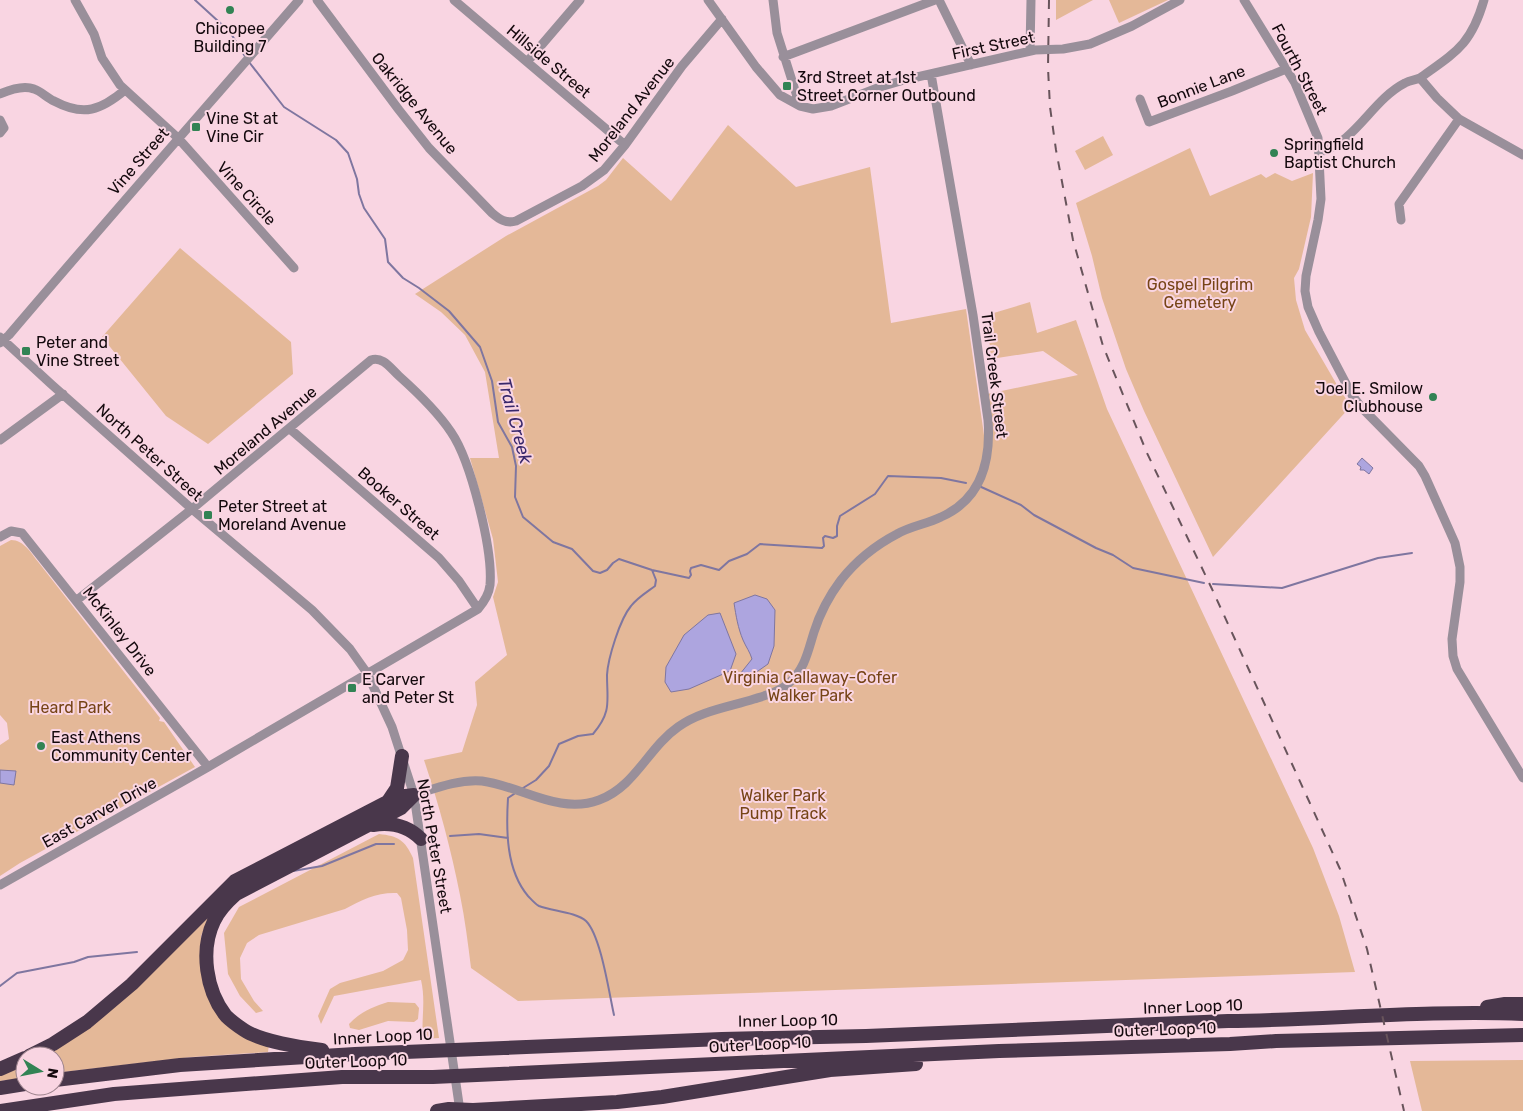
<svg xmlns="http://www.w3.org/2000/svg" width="1523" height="1111" viewBox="0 0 1523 1111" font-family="Rubik,sans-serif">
<rect width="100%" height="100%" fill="#f9d5e2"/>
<path fill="#e4b898" d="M1056,0h37l-37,20z
M1109,0h59l-49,23z
M728,125l68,62 74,-20 21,156 75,-14 18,126 9,-1 -6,-40 91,-19 -35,-24 -52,8 -4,-44 43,-13 7,31 39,-13 31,89 206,439 26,68 16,56 -837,29 -47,-33c-3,-24 -6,-49 -11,-73 -9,-46 -21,-90 -36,-135l38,-8 15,-47 -2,-23 32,-27 -14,-58 5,-15 -5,-43 -23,-81h29l-14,-86 -20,-37 -24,-23 -26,-18 91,-58 92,-50 8,-6 17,-22 48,43z
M1103,136l10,19 -28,15 -10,-19z
M1190,148l20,48 51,-22 5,4 9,-5 17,8 21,-8 -2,44 -12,52 -5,9 2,22 9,30 35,60 11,16 -138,151 -69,-146 -18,-42 -24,-71 -10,-42 -16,-53z
M180,248l111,94 2,32 -85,70 -42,-28 -64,-79z
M11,540c13,0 20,13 28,23l121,155 -1,3 5,1 31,45 -175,96 -20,13v-131l9,-6 -2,-16 -7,-8v-169z
M379,834c19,2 26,6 34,24l26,180 -16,1c-2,-21 3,-37 -2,-59l-87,16 -13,28 -3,-8 12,-27 10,-6 43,-12 20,-11 5,-10 -1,-20 -6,-32 -4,-5c-19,-1 -36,7 -52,16l-86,26 -12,8 -7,15 1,21 13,22 9,10 -7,2 -16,-17 -12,-22 -4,-41 15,-26z
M213,909l-12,27 11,66 57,42 -1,8 -76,5 -137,16v-17h-14z
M388,1002l27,1 4,5 -1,11 -4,3 -26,-1 -29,9 -9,-2 -1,-4c11,-12 24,-17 39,-22z
M1523,1060v51h-101l-12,-50z
M25,1064v14l-25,3v-7z"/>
<path fill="#ada5df" stroke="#7f76a0" d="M1362,458l11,10 -4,6 -5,-4h-4l1,-3 -4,-3z
M755,595l12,4 8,11 -1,36 -6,18 -20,14 -8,-4 12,-15c-2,-7 -6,-12 -9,-19 -5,-12 -7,-24 -9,-37z
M720,613l16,41 -6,17 -41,18 -18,3 -6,-10 1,-15 18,-32 24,-20z
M0,770l16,1 -2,14 -14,-2z"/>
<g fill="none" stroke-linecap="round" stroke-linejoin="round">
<path stroke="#7f76a0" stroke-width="2" d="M195,0l35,32 16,26
M249,62l35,45 52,33 12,13 9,26 2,15 5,14 21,31 3,23 15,16 16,10 30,23 31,36 12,34 6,41 14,25 4,19 -1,31 8,20 30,25 19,7 21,22 7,2 7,-3 6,-7 6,-4 33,11 37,8 2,-3 -1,-4 1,-3 10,-3 18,5 10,-9 18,-7 13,-10 62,4 2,-2 -1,-8 2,-2 8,2 4,-2v-10l3,-10 35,-22 13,-18 53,2 25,5
M979,486l42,19 13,10 62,33 17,7 20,13 71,15
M1213,584l69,4 96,-30 34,-5
M523,788l13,-8 13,-14 10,-22 19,-8 15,-2c19,-22 14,-33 14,-59 1,-17 13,-56 24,-69 6,-8 16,-14 24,-20l1,-6 -4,-10
M514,794l-6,4c-2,32 -2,72 20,98 3,3 7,8 11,10 13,5 37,6 47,15 15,15 23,72 28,94
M450,836l29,-2 29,4
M293,871l29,-5 54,-22h18
M0,986l17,-13 57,-11 14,-5 49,-5"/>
<path stroke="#998f9a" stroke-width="9" d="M75,0l19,34 8,24 18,27 58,53 116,130
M317,0l82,110 30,38 63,65c7,6 14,11 24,8l66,-35 22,-16 21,-25 57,-79 40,-47
M454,0l171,145
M708,0l48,67 24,28 20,11 13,3 18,-3 49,-19 24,-7 131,-30 28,-1 27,-5 42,-18 48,-26
M773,0l4,33 23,73
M939,0l32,65
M1244,0l51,83 23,55 3,61 -3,21 -12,56 -1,15 3,16 11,25 33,63 9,12 58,59 6,10 30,67 5,24v15l-8,57 1,17 4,13 66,109
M1030,51l1,-51
M783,57l152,-57
M527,62l53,-62
M1420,78c36,-26 51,-33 64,-78
M0,94c9,-4 24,-9 34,-5 7,2 13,9 20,12 30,16 47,9 71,-11
M1140,99l9,23 83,-31 54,-22
M0,120l4,8 -4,5
M1320,152c36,-10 52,-52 85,-69 5,-3 10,-3 15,-5l17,20 22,21 64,36
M1401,220l-2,-16 60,-85
M0,337l51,47 141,125 120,101 38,39 17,24 25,54 22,68 46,316
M0,343l9,-8c96,-113 193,-223 290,-335
M290,429l149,129 20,23 19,28
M0,440l63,-46
M0,537l11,-6 11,2 186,234
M414,795c22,-7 45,-16 68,-14 39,5 77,34 117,19 36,-13 49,-52 79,-73 22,-16 51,-20 76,-28 13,-4 25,-7 35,-16 16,-14 19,-32 25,-51 6,-19 15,-36 27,-52 15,-19 35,-35 56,-46 14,-8 30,-10 44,-17 41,-18 50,-57 47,-97l-15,-105 -42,-241
M0,885l208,-118 270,-158c6,-7 11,-15 12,-24 3,-35 -19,-124 -39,-153 -14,-21 -33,-39 -52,-56 -8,-7 -16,-20 -28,-16l-179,149 -115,91"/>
<path stroke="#49374b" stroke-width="14" d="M389,800l8,-12 5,-32
M373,825c18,-3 34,0 48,14
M1487,1007l18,-3h18
M322,1050c-20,-2 -62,-9 -78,-20 -6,-4 -13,-9 -18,-14 -20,-25 -26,-66 -12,-95 5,-11 13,-19 22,-27l165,-86 13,-13
M29,1056l24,-12 34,-22 45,-38 103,-103 162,-84 17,-2
M0,1069l25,-11
M55,1080l125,-15 175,-11 367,-15 144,-3 362,-15c98,-1 197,-11 295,-7
M0,1088l25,-4
M0,1111l114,-17 79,-6 149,-11h91l566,-26 231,-7 46,-3 247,-6
M437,1111l12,-2 24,1 144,-8 45,-5 168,-27 86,-6"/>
<path stroke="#68545b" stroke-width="2" stroke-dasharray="9 9" stroke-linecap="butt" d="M1049,0l-1,68 2,39 6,43 17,90 30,106 44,107 65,136 128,280 27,80 37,162"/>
</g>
<g fill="#328354" stroke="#f9d5e2" stroke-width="2">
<circle cx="230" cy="10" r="5"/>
<rect x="782" y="81" width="10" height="10" rx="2.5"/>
<rect x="191" y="122" width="10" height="10" rx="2.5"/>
<circle cx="1274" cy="153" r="5"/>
<rect x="21" y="346" width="10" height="10" rx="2.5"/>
<circle cx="1433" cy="397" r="5"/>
<rect x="203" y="510" width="10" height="10" rx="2.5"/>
<rect x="347" y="683" width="10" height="10" rx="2.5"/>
<circle cx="41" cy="746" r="5"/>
</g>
<g text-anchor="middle" stroke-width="4" stroke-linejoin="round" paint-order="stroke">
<g font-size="16" fill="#14090d" stroke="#f9d5e2" text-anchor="start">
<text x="230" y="34" text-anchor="middle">Chicopee<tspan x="230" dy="18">Building 7</tspan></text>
<text x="797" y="83">3rd Street at 1st<tspan x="797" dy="18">Street Corner Outbound</tspan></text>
<text x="206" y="124">Vine St at<tspan x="206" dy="18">Vine Cir</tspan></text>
<text x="1284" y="150">Springfield<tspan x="1284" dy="18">Baptist Church</tspan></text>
<text x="36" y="348">Peter and<tspan x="36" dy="18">Vine Street</tspan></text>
<text x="1423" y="394" text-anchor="end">Joel E. Smilow<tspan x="1423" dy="18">Clubhouse</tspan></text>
<text x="218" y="512">Peter Street at<tspan x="218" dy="18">Moreland Avenue</tspan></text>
<text x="362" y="685">E Carver<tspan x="362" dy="18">and Peter St</tspan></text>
<text x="51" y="743">East Athens<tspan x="51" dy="18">Community Center</tspan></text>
</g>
<g font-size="16" fill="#14090d" stroke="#f9d5e2">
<text transform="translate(993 45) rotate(-12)" y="6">First Street</text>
<text transform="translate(549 61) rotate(40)" y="6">Hillside Street</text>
<text transform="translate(1300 69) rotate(62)" y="6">Fourth Street</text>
<text transform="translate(1201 86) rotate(-21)" y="6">Bonnie Lane</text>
<text transform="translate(415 103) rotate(51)" y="6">Oakridge Avenue</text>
<text transform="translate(631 109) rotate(-52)" y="6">Moreland Avenue</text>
<text transform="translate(138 161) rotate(-49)" y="6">Vine Street</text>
<text transform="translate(247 193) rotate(48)" y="6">Vine Circle</text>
<text transform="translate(995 375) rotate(83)" y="6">Trail Creek Street</text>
<text transform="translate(265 430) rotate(-40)" y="6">Moreland Avenue</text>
<text transform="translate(150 452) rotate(42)" y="6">North Peter Street</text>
<text transform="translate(399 503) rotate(41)" y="6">Booker Street</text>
<text transform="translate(120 631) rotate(52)" y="6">McKinley Drive</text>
<text transform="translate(99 812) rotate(-29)" y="6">East Carver Drive</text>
<text transform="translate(435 846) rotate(80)" y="6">North Peter Street</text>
<text transform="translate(1193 1006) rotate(-2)" y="6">Inner Loop 10</text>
<text transform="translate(788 1020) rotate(-1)" y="6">Inner Loop 10</text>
<text transform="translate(1165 1029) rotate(-2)" y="6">Outer Loop 10</text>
<text transform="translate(383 1036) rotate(-3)" y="6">Inner Loop 10</text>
<text transform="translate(760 1044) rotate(-3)" y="6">Outer Loop 10</text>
<text transform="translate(356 1061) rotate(-2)" y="6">Outer Loop 10</text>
</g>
<g font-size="16" fill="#764416" stroke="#f9d5e2">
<text x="1200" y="290">Gospel Pilgrim<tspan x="1200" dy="18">Cemetery</tspan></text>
<text x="810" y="683">Virginia Callaway-Cofer<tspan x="810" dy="18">Walker Park</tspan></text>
<text x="70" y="713">Heard Park</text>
<text x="783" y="801">Walker Park<tspan x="783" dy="18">Pump Track</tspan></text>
</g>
<g font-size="18" font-style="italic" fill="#38276b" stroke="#f9d5e2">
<text transform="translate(515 421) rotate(75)" y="6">Trail Creek</text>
</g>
</g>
<g transform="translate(40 1071) rotate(100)"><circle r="24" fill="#f9d5e2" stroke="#9d838d"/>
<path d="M0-4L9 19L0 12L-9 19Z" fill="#328354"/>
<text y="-8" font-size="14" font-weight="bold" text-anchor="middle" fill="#14090d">N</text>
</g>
</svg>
